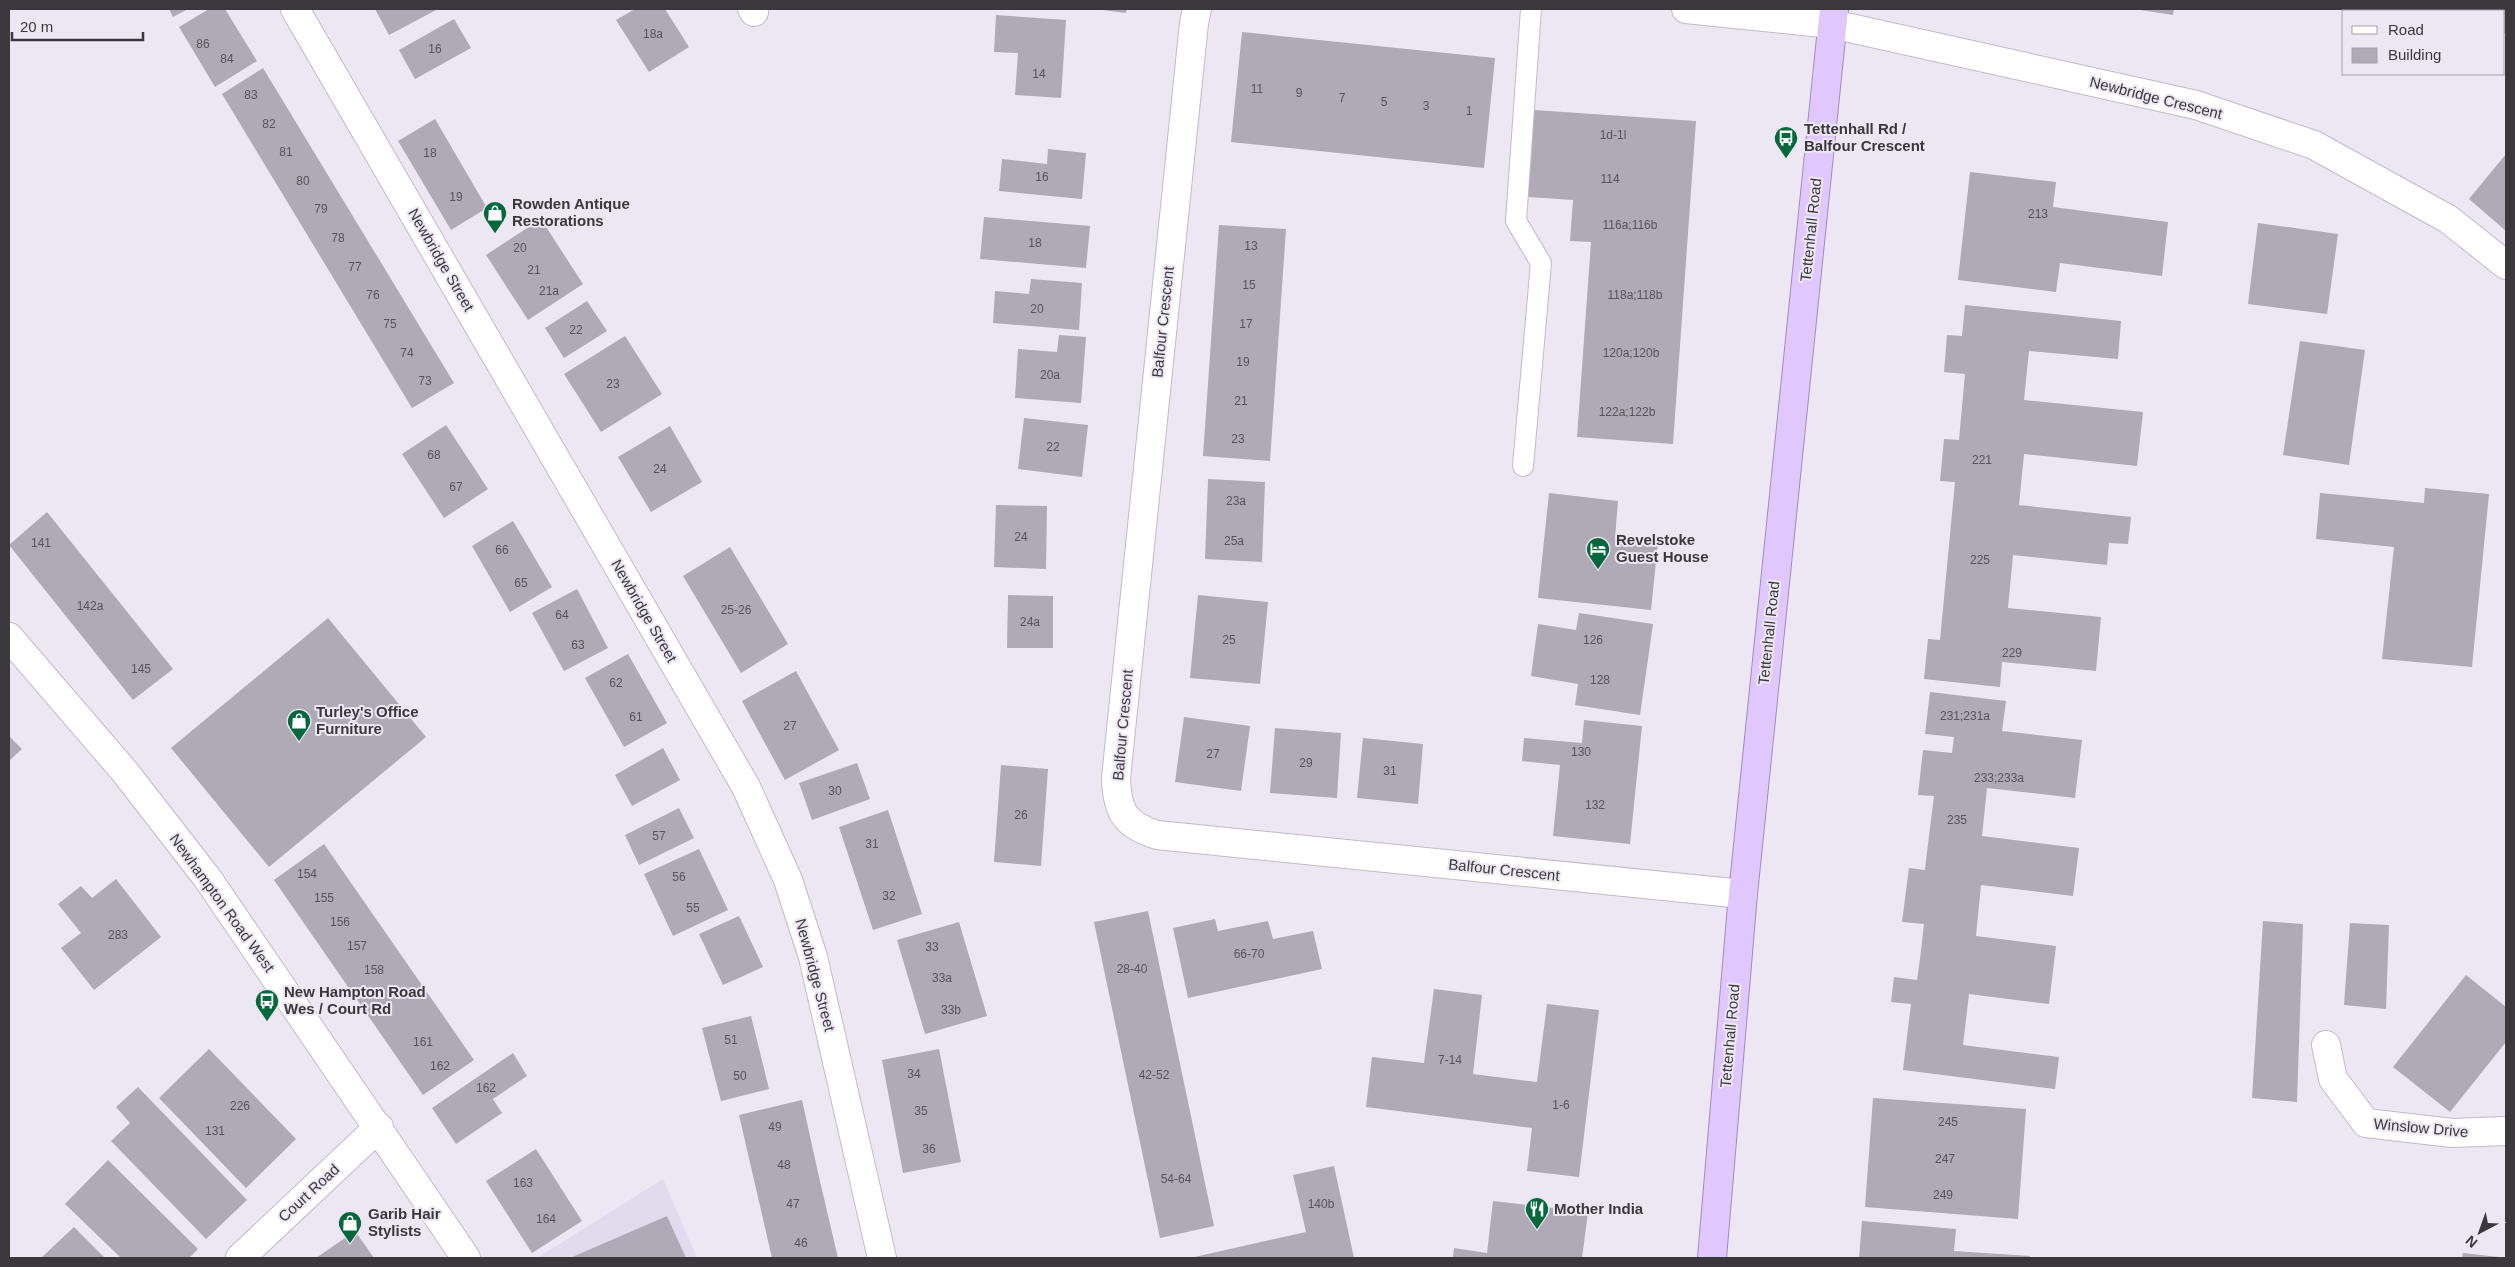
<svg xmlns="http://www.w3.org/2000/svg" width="2515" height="1267" viewBox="0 0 2515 1267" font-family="Arial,sans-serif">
<rect width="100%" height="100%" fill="#ece7f3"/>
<path fill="#e2dbed" d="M663,1179l34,79h-160z"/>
<path fill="#afaab5" d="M169,9h19l-15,8z
M209,9h16l32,52 -42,26 -36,-60z
M375,9h63l-49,26z
M635,9h30l24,38 -40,25 -33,-52z
M1094,9h33l-1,4z
M2134,9h40l-1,6z
M2398,9h108v25l-2,-1v-22h-106z
M996,15l70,5 -5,78 -46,-3 3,-42 -24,-1z
M454,19l17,29 -56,31 -16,-29z
M1242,32l253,26 -11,110 -253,-26z
M263,68l191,315 -42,25 -190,-314z
M1534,110l162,11 -23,323 -96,-7 14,-195 -21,-1 3,-41 -45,-3z
M435,119l52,89 -36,22 -53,-89z
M1048,149l38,4 -4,46 -83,-8 3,-32 45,5z
M2506,154v77l-37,-32z
M1970,172l86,10 -3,25 115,15 -6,54 -102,-13 -4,29 -98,-12z
M984,217l106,9 -4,42 -106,-9z
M541,219l42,65 -55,36 -42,-65z
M2258,223l80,11 -11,80 -79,-10z
M1219,225l67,4 -16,232 -67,-5z
M1031,279l51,4 -3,47 -86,-7 2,-32 34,3z
M587,301l20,30 -43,27 -19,-30z
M1965,305l156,16 -3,38 -89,-8 -5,49 119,12 -6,54 -113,-12 -5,51 112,12 -3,27 -19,-1 -2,22 -94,-10 -5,53 93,9 -5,54 -94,-9 -2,25 -76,-8 4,-40 12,1 15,-158 -15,-1 4,-42 15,1 6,-66 -21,-2 3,-37 15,1z
M1059,335l27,2 -5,66 -66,-5 3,-49 39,3z
M625,336l37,58 -61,38 -37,-58z
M2300,341l65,9 -16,115 -66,-10z
M1024,418l64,7 -6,52 -64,-8z
M446,425l42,64 -44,29 -42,-64z
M670,426l32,56 -51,30 -33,-55z
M1208,479l57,3 -3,80 -57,-3z
M2425,488l64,6 -17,173 -90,-8 12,-112 -78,-8 4,-46 104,10z
M1549,493l69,8 -3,37 43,4 -7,68 -113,-12z
M996,505l51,1 -1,63 -52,-2z
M47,512l126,157 -40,31 -124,-155z
M513,521l39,66 -42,25 -38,-66z
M730,547l58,97 -47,29 -58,-97z
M577,589l31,59 -44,23 -32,-58z
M1008,595l45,1v52h-46z
M1198,595l70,7 -8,82 -70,-6z
M1579,613l74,11 -13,91 -65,-10 3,-21 -47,-8 7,-52 38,6z
M328,618l98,119 -157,130 -98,-119z
M628,654l39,69 -43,24 -39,-69z
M796,671l43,79 -54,30 -43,-79z
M1930,692l76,9 -4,30 80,9 -7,58 -88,-10 -5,48 97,12 -6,48 -92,-11 -5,51 80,10 -7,58 -80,-10 -6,51 96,12 -4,32 -152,-19 8,-66 -20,-2 3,-25 23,3 3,-21 4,-35 -22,-2 7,-54 16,2 2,-18 7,-56 -16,-1 5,-45 29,3 2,-16 -29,-3z
M1184,717l66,9 -9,65 -66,-9z
M1584,720l58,6 -12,118 -77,-8 7,-71 -38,-4 2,-23 58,5z
M1275,728l66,5 -4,65 -67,-5z
M9,736l13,13 -13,12z
M1363,738l60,6 -5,60 -61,-6z
M663,748l17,32 -48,26 -17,-31z
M857,763l13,36 -58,21 -13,-37z
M1001,765l47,4 -7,97 -47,-4z
M679,808l15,30 -55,27 -14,-30z
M888,810l34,104 -49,16 -34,-103z
M324,844l150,216 -51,35 -149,-215z
M699,849l29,61 -55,26 -29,-62z
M116,879l45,58 -67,53 -33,-42 20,-15 -23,-29 23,-18 11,12z
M1148,911l66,315 -54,12 -66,-316z
M739,916l24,51 -40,18 -24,-51z
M1215,919l3,12 50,-10 5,18 40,-8 9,38 -134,29 -15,-70z
M2263,921l40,3 -6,178 -45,-4z
M959,922l28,94 -62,18 -28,-94z
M2350,923l39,2 -3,84 -42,-4z
M2466,975l40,32v35l-56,70 -57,-45z
M1434,989l48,6 -9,79 64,8 10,-78 52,6 -20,167 -52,-6 5,-43 -166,-21 6,-50 52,6z
M751,1016l18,73 -48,12 -19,-73z
M209,1049l87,90 -50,49 -87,-90z
M939,1049l22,113 -58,11 -21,-113z
M513,1053l14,23 -34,23 9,14 -46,31 -24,-36z
M138,1087l109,113 -41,39 -95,-98 19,-18 -14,-16z
M1873,1098l153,11 -8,110 -153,-12z
M802,1100l17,77 19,81h-66l-33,-143z
M536,1149l46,72 -50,32 -46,-72z
M108,1160l90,89 -9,9h-68l-56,-54z
M1334,1166l20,92h-164l116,-26 -13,-57z
M1493,1201l95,11 -6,46h-129l1,-10 33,5z
M667,1216l19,42h-116z
M1862,1221l94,8 -2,22 76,5v2h-171z
M74,1227l31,31h-64z
M355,1231l19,27h-58z
M2463,1253l36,4v1h-37z"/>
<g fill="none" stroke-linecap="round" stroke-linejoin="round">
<g stroke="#c0bbc7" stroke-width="22">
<path id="service" d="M1523,466l18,-203 -25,-42 15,-212"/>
</g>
<g stroke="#c0bbc7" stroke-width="30">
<path id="minor" d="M295,9l451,778 42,93 25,77 69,301
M752,9l2,3
M1197,9l-3,14 -78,755c1,34 9,47 41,57l586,59
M1686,9l146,15 364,81 118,40 134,74 58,46
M2326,1045l7,34 33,44 86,10 54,-2
M240,1258l139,-131"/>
</g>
<g stroke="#c0bbc7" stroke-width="30">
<path id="tertiary" d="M9,637l116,135 83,107 258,379"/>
</g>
<g stroke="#a18cba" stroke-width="30">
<path id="trunk" d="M1712,1258l31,-364 91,-885"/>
</g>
<use href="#service" stroke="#fff" stroke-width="20"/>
<use href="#minor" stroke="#fff" stroke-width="28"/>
<use href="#tertiary" stroke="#fff" stroke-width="28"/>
<use href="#trunk" stroke="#e0c8fe" stroke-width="28"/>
</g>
<defs>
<g id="bus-pin" transform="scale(1.25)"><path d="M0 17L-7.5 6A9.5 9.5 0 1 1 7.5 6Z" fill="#05683c" stroke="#ece7f3"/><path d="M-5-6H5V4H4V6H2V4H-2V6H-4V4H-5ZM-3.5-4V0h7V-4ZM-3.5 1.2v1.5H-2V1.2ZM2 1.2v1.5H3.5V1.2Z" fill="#fff"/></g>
<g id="shop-pin" transform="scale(1.25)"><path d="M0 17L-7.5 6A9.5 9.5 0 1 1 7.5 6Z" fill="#05683c" stroke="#ece7f3"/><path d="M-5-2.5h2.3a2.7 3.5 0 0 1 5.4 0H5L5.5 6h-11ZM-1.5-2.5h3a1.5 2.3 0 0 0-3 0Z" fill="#fff"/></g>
<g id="hotel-pin" transform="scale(1.25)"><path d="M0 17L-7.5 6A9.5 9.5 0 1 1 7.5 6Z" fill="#05683c" stroke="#ece7f3"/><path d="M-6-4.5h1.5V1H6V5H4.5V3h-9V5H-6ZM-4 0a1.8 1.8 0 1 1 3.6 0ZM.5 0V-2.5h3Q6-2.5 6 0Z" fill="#fff"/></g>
<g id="restaurant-pin" transform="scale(1.25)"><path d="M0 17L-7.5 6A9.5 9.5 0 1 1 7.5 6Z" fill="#05683c" stroke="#ece7f3"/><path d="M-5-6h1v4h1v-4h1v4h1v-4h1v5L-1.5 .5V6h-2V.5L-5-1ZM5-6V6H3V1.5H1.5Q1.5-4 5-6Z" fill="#fff"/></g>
</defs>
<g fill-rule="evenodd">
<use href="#bus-pin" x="1786" y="138"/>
<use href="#shop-pin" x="495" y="213"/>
<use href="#hotel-pin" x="1598" y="549"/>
<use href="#shop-pin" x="299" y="721"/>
<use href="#bus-pin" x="267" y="1001"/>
<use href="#restaurant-pin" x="1537" y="1209"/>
<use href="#shop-pin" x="350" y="1223"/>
</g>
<g text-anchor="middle" stroke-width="4" stroke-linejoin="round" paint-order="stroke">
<g font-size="12" fill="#57545a">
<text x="653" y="38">18a</text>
<text x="203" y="48">86</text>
<text x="435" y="53">16</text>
<text x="227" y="63">84</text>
<text x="1039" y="78">14</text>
<text x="1257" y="93">11</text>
<text x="1299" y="97">9</text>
<text x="251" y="99">83</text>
<text x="1342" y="102">7</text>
<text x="1384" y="106">5</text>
<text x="1426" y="110">3</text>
<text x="1469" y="115">1</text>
<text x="269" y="128">82</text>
<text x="1613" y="139">1d-1l</text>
<text x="286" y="156">81</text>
<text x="430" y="157">18</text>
<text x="1042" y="181">16</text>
<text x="1610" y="183">114</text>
<text x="303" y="185">80</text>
<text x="456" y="201">19</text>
<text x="321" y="213">79</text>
<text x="2038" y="218">213</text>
<text x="1630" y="229">116a;116b</text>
<text x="338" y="242">78</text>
<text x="1035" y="247">18</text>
<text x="1251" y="250">13</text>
<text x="520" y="252">20</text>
<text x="355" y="271">77</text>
<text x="534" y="274">21</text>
<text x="1249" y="289">15</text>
<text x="549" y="295">21a</text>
<text x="373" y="299">76</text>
<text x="1635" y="299">118a;118b</text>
<text x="1037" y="313">20</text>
<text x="390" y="328">75</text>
<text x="1246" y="328">17</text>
<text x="576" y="334">22</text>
<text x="407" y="357">74</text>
<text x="1631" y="357">120a;120b</text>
<text x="1243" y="366">19</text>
<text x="1050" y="379">20a</text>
<text x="425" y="385">73</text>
<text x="613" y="388">23</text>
<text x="1241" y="405">21</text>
<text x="1627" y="416">122a;122b</text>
<text x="1238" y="443">23</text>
<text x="1053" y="451">22</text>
<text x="434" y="459">68</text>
<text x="1982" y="464">221</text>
<text x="660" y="473">24</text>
<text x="456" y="491">67</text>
<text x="1236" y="505">23a</text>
<text x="1021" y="541">24</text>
<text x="1234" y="545">25a</text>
<text x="41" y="547">141</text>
<text x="502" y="554">66</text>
<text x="1980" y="564">225</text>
<text x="521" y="587">65</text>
<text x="90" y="610">142a</text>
<text x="736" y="614">25-26</text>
<text x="562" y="619">64</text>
<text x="1030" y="626">24a</text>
<text x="1229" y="644">25</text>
<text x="1593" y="644">126</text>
<text x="578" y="649">63</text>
<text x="2012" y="657">229</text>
<text x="141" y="673">145</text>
<text x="1600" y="684">128</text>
<text x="616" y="687">62</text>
<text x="1965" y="720">231;231a</text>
<text x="636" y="721">61</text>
<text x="790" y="730">27</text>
<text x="1581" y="756">130</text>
<text x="1213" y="758">27</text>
<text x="1306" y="767">29</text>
<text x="1390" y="775">31</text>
<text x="1999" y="782">233;233a</text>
<text x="835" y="795">30</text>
<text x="1595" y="809">132</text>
<text x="1021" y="819">26</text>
<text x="1957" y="824">235</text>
<text x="659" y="840">57</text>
<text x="872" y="848">31</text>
<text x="307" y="878">154</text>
<text x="679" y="881">56</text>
<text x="889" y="900">32</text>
<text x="324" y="902">155</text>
<text x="693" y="912">55</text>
<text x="340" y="926">156</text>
<text x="118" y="939">283</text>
<text x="357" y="950">157</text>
<text x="932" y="951">33</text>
<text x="1249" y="958">66-70</text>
<text x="1132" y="973">28-40</text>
<text x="374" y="974">158</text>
<text x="942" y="982">33a</text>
<text x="951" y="1014">33b</text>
<text x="731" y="1044">51</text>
<text x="423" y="1046">161</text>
<text x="1450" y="1064">7-14</text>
<text x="440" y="1070">162</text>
<text x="914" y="1078">34</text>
<text x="1154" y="1079">42-52</text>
<text x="740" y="1080">50</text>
<text x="486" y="1092">162</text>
<text x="1561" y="1109">1-6</text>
<text x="240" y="1110">226</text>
<text x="921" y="1115">35</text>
<text x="1948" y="1126">245</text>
<text x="775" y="1131">49</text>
<text x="215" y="1135">131</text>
<text x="929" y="1153">36</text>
<text x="1945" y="1163">247</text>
<text x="784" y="1169">48</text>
<text x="1176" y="1183">54-64</text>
<text x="523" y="1187">163</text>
<text x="1943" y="1199">249</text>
<text x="793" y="1208">47</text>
<text x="1321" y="1208">140b</text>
<text x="546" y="1223">164</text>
<text x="801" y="1247">46</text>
</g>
<g font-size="15" fill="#3a383c" stroke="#ece7f3">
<text transform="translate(2156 98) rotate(14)" y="5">Newbridge Crescent</text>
<text transform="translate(1811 230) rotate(-84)" y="5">Tettenhall Road</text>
<text transform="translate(441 260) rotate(60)" y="5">Newbridge Street</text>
<text transform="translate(1163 322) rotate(-84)" y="5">Balfour Crescent</text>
<text transform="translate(644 611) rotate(60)" y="5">Newbridge Street</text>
<text transform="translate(1769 633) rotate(-84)" y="5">Tettenhall Road</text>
<text transform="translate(1123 725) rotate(-85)" y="5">Balfour Crescent</text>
<text transform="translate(1504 870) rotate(6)" y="5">Balfour Crescent</text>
<text transform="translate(222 903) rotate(54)" y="5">Newhampton Road West</text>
<text transform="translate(815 975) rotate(75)" y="5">Newbridge Street</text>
<text transform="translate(1730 1036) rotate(-85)" y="5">Tettenhall Road</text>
<text transform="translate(2421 1128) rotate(5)" y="5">Winslow Drive</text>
<text transform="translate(309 1193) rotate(-43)" y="5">Court Road</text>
</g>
<g font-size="15" font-weight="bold" fill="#3a383c" stroke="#ece7f3" text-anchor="start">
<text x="1804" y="134">Tettenhall Rd /<tspan x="1804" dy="17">Balfour Crescent</tspan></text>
<text x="512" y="209">Rowden Antique<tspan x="512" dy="17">Restorations</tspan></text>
<text x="1616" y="545">Revelstoke<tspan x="1616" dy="17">Guest House</tspan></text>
<text x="316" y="717">Turley's Office<tspan x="316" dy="17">Furniture</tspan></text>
<text x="284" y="997">New Hampton Road<tspan x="284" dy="17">Wes / Court Rd</tspan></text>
<text x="1554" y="1214">Mother India</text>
<text x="368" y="1219">Garib Hair<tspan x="368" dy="17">Stylists</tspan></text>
</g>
</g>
<rect width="2515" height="1267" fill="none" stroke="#3a383c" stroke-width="20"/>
<rect x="2342" y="10" width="162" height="65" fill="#ece7f3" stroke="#a5a1aa"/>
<rect x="2352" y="26" width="25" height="8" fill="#ffffff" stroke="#a5a1aa"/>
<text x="2388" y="35" font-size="15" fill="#3a383c">Road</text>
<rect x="2352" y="48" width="25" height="15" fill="#afaab5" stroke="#a5a1aa"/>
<text x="2388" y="60" font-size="15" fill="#3a383c">Building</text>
<g transform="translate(2480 1232) rotate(221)" stroke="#ece7f3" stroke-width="4" paint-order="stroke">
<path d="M0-4L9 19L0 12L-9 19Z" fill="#3a383c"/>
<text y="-8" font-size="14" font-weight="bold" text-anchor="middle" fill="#3a383c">N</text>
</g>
<path d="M12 32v8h131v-8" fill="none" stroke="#3a383c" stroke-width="2.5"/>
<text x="20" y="32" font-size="15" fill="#3a383c" stroke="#ece7f3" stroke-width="4" paint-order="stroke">20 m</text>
</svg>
